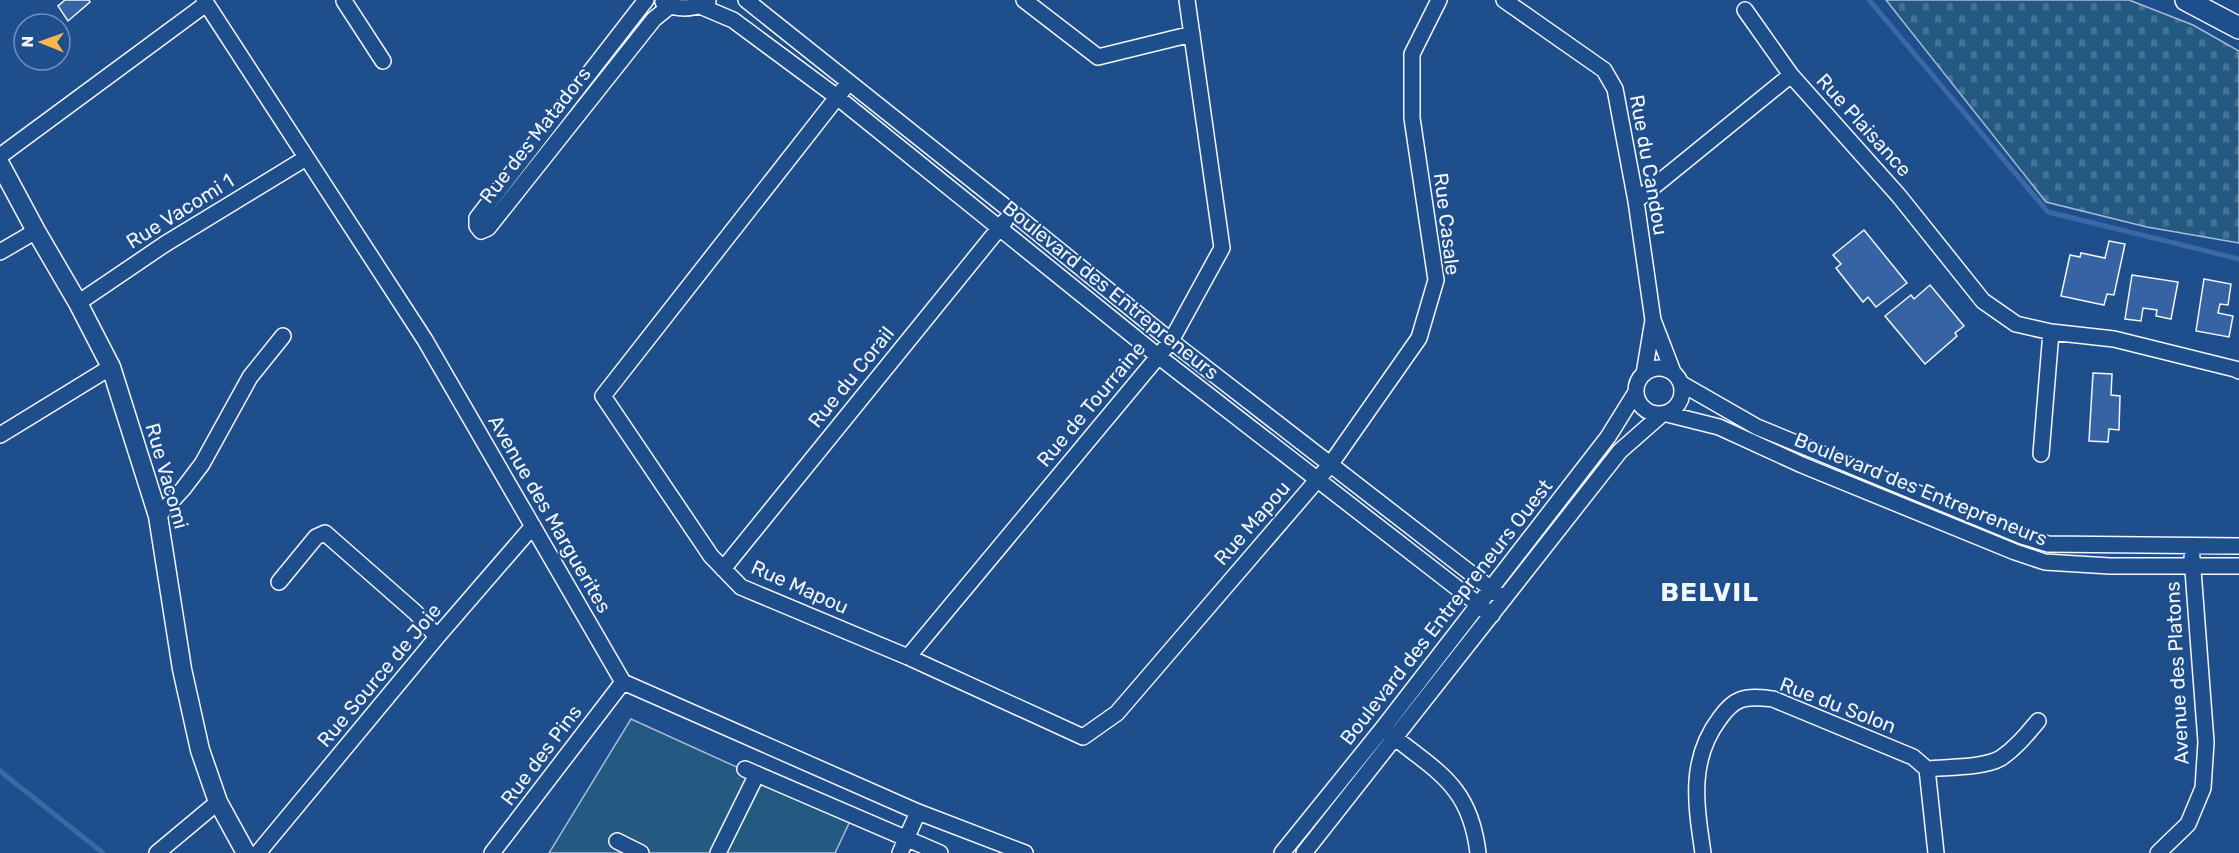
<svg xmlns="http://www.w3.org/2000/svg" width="2239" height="853" viewBox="0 0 2239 853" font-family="Rubik,sans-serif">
<defs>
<pattern id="cemetery-stones" width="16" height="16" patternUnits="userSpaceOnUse" patternTransform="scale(1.5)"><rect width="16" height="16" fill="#245a82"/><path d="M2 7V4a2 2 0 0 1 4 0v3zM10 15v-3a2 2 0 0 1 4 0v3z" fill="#447295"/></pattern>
</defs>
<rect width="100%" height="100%" fill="#1f4e8c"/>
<path fill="#245a82" stroke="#a8bbd7" stroke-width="1.5" d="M631,719l220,100 -16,34h-286z"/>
<path fill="url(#cemetery-stones)" stroke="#a8bbd7" stroke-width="1.5" d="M1886,0h243l64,25 46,26v192l-92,-16 -101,-25z"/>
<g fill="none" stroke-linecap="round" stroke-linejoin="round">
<path stroke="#3b69a3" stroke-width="5" d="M1869,0l179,212 191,47
M0,771l103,82"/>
</g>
<path fill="#3563a3" stroke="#f2f6ff" stroke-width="1.5" d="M65,0h24l1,2 -22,19 -10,-15z
M1864,230l43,53 -31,24 -8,-10 -5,5 -27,-34 5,-4 -8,-9z
M2109,241l16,3 -11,51 -7,-1 -3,11 -43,-9 9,-41 10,2 1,-4 24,5z
M2132,275l46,7 -7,37 -15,-3 1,-6 -14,-2 -2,13 -16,-2z
M2204,279l27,5 -3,21 -8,-1 -2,9 15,3 -4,21 -33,-6z
M1930,285l34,41 -9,7 2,3 -32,28 -40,-48 26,-21 3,4z
M2093,373l19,1 -1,21 9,1 -1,34 -10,-1 -1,13 -19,-1z"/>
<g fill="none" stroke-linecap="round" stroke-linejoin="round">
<g stroke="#f2f6ff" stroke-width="18">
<path id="minor" d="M204,0l221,340 198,342 295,130 107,41
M646,0l-169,218v8l4,5 7,-3 166,-209 16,-13
M746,0l266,212 159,129 333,258
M1024,0l74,57 94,-23
M1504,0l100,70 11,19 21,112 17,119 20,52
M344,1l39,60
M663,2c15,9 30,7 45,0
M700,6l33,14 104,77 321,259 334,259
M1745,10l46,65
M849,82l-246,314 108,160 30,31 167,70 175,80 34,-24 213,-248 89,-127 17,-58 -24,-162v-64l27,-54
M0,156l206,-152
M1636,201l155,-126 108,121 84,105 33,23 35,8 63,7 121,30 4,2
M0,252l36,-21
M78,303l87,-59 141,-86
M1636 391a23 23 0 1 1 46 0a23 23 0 1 1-46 0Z
M1644,374l9,-54
M1682,384l75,43 265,109 26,8 191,2
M1667,414l52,13 83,38 213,87 30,10 65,4h129
M0,435l111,-68
M2041,454l10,-122
M158,516l25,-27 19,-25 48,-87 33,-41
M723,569l282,-348
M279,582l37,-45 9,-4 91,80 21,24
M908,657l263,-316 51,-93 -35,-248
M1389,733c48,39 81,52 89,120
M745,769l195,84
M1927,769c20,-2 57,-1 74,-11 15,-10 26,-24 37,-37
M617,841l24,12
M157,853l61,-51
M258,853l179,-216 96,-111
M492,853l131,-171
M718,853l39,-79
M900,853l18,-41
M1282,853l101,-125 225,-291 28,-45
M1304,853l316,-402 41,-36
M1703,853c-7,-48 -15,-93 17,-135 5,-7 12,-15 20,-18 10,-4 23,-2 33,-1l140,58 14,12 9,84
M2158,853l30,-29 15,-36 3,-46 -14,-185"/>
</g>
<g stroke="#f2f6ff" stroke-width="21">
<path id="tertiary" d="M0,164l36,67 42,72 33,64 47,149 24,153 18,81 18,52 28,51"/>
</g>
<g stroke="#f2f6ff" stroke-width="24">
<path id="secondary" d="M2186,0l53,28"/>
</g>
<use href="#minor" stroke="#1f4e8c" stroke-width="15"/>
<use href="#tertiary" stroke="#1f4e8c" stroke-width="18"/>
<use href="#secondary" stroke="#1f4e8c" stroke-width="21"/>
</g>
<g text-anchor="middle" stroke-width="4.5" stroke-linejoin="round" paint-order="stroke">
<g font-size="20" fill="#f2f6ff" stroke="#1f4e8c">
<text transform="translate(1864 125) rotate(48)" y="7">Rue Plaisance</text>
<text transform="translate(535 135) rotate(-52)" y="7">Rue des Matadors</text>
<text transform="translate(1649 165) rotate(80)" y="7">Rue du Candou</text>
<text transform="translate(180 211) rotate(-32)" y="7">Rue Vacomi 1</text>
<text transform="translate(1447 224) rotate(83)" y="7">Rue Casale</text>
<text transform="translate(1111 290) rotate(39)" y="7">Boulevard des Entrepreneurs</text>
<text transform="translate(851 377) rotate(-51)" y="7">Rue du Corail</text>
<text transform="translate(1091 404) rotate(-50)" y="7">Rue de Tourraine</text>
<text transform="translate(167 476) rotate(74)" y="7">Rue Vacomi</text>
<text transform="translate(1921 489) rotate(22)" y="7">Boulevard des Entrepreneurs</text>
<text transform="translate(550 514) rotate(60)" y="7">Avenue des Marguerites</text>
<text transform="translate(1252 523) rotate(-49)" y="7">Rue Mapou</text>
<text transform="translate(800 587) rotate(24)" y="7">Rue Mapou</text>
<text transform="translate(1446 612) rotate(-52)" y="7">Boulevard des Entrepreneurs Ouest</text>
<text transform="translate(2177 673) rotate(-93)" y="7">Avenue des Platons</text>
<text transform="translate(379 675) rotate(-50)" y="7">Rue Source de Joie</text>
<text transform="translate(1838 705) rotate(21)" y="7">Rue du Solon</text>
<text transform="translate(541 755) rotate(-53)" y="7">Rue des Pins</text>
</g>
<g font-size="26" font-weight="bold" letter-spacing="1.5" fill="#f2f6ff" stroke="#1f4e8c">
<text x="1710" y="601">BELVIL</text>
</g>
</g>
<g transform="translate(42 42) rotate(271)"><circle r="28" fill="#1f4e8c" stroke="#7391ba" stroke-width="1.5"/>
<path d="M0-4.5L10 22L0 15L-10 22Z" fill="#ffb74d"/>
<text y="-9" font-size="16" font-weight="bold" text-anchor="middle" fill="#f2f6ff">N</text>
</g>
</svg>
